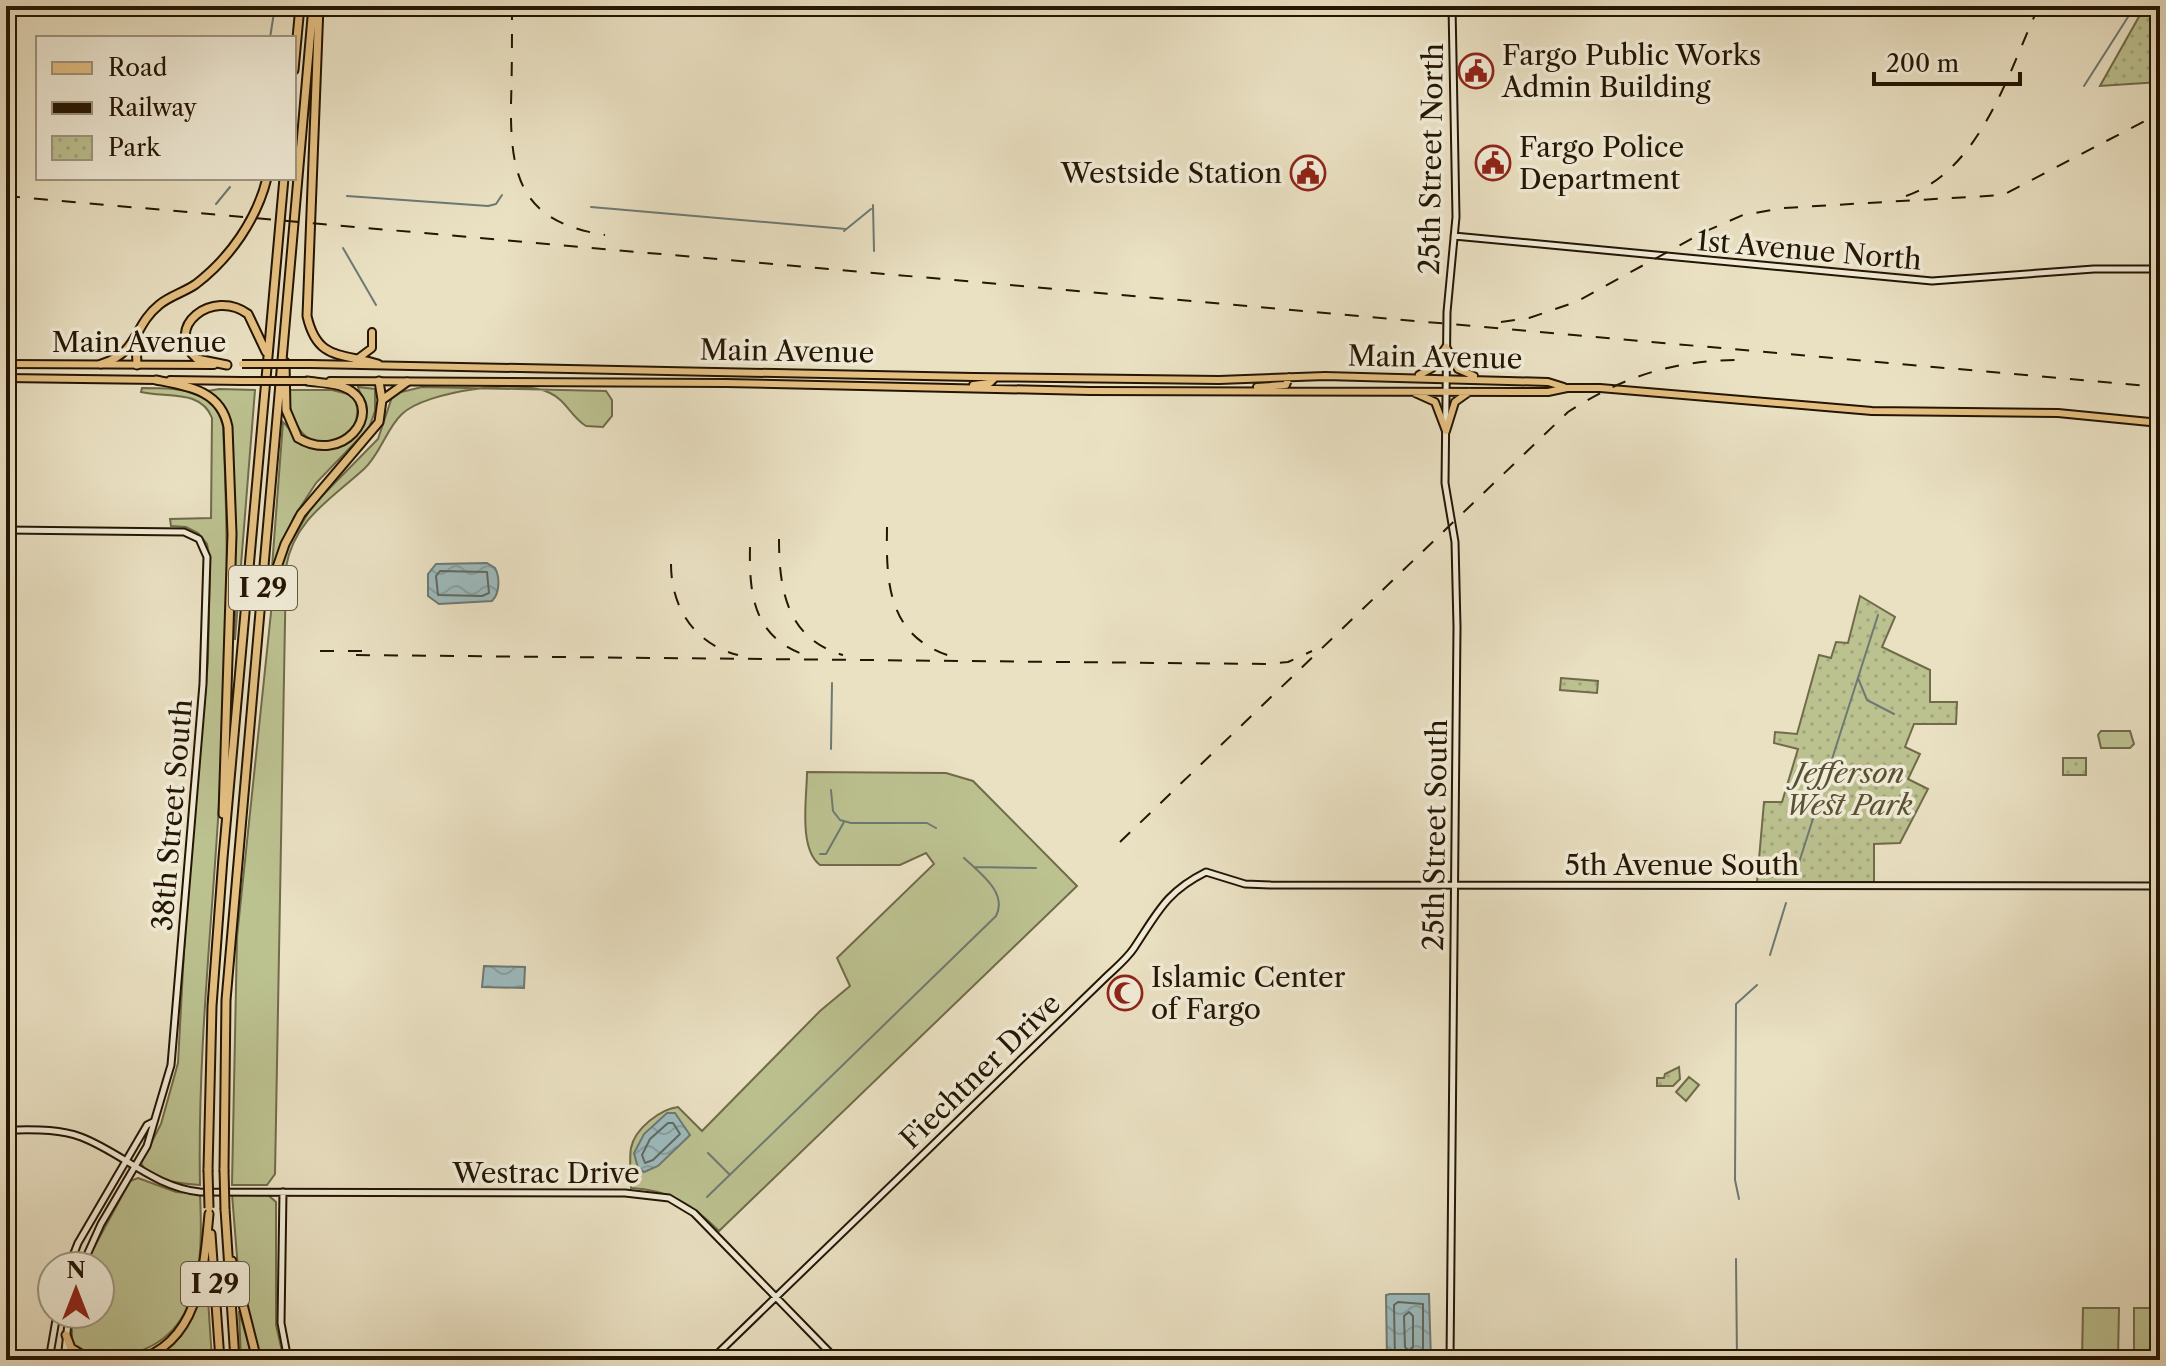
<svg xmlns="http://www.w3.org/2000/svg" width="2166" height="1366" viewBox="0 0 2166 1366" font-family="'Libre Caslon Text',serif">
<defs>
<pattern id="park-dots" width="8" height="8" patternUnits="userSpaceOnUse" patternTransform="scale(2)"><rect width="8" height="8" fill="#bcc190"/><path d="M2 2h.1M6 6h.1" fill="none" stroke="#a1a57b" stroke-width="1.8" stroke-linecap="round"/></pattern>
<pattern id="water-waves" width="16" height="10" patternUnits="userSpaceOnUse" patternTransform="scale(2)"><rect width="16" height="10" fill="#9dbbbe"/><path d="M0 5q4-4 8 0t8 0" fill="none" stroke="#87a0a2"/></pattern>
</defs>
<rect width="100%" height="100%" fill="#eae1c3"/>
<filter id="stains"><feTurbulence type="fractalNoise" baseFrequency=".0025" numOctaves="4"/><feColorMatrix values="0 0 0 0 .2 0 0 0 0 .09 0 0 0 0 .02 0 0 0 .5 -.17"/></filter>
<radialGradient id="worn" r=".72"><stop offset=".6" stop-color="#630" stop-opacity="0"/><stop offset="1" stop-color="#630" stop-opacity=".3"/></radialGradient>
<path fill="#bcc190" stroke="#706b49" stroke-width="2" d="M358,387l17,2v22l-6,17 -53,55 -22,34 -22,50 11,-145c7,6 11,17 21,23 27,15 59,-6 61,-35 1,-9 -6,-17 -7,-23z
M422,387l184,4 6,9v16l-9,11 -17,-1c-15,-9 -20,-26 -36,-33 -29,-15 -124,-2 -148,21 -16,15 -21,39 -38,55 -33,30 -70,51 -78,98l-11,607 -8,11h-35l5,-248 37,-353 9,-29 30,-50 65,-66 15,-45z
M142,388c35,0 72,0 81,38 5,101 5,202 0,304 -6,152 -26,304 -23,455 -18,-1 -51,-4 -59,-22l20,-39 17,-61 8,-150 22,-252 2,-100 -3,-17 -9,-11 -12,-6 -15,-1 -1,-7 41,-1 1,-100c-11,-29 -46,-20 -71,-26z
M219,389l36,1 -20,250v-105l-7,-120 -20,-24z
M287,390h45l20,5c26,40 -54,89 -65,-5z
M2101,731h29l4,13 -4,4h-29l-3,-13z
M807,772l139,1 27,8 104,105 -358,345c-27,-27 -50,-41 -88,-43 0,-13 -2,-28 0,-40 4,-20 30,-39 47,-41l24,24 118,-120 30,-25 -13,-28 97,-94 -8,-11 -26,12h-80c-22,-17 -13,-68 -13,-93z
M1689,1077l10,8 -13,16 -10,-9z
M138,1178l38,14 24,2c3,66 3,152 -83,162 -17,2 -34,0 -45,-14v-28h28v-48h-16l46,-85z
M232,1194l36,1 8,7v123l8,35h-25l-20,-79z
M204,1284h3l5,76h-66l41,-35z
M2083,1308h36l-1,52h-36z
M2134,1308h26v52h-26z
M239,1311l14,49h-12z"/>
<path fill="url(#park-dots)" stroke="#706b49" stroke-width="2" d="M2145,6h15v76l-60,4z
M1860,596l35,21 -13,30 48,23v32h27l-1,22h-42l-9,23 15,7 -12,25 20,10 -28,54 -26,1v38h-117l7,-80h18l16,-53 -24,-6 1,-11 22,2 22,-79 12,3 5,-16 12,1z
M1561,678l37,3 -1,12 -37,-3z
M2063,758h23v17h-23z
M1679,1067l1,12 -7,7h-16v-8h7l1,-4z"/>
<path fill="url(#water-waves)" stroke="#6d7973" stroke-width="2" d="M487,563l8,5c5,9 5,25 -3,33l-53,3 -11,-8v-22l8,-10z
M484,966l41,1 -1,21 -42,-1z
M667,1113h8l15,22 -32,31 -14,6 -6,-4 -4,-15 10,-19z
M1390,1294h39l2,66h-44l-1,-65z"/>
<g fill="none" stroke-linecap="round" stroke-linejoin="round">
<path stroke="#606860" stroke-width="2" d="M440,571l47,1 2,21 -7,3 -44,-1 -2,-19z
M668,1123h5l7,11 -27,26 -8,3 -3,-8 8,-16z
M1409,1312l4,4v31l-4,4 -4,-4 -1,-31z
M1395,1360l-1,-55 4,-3 25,2v56"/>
<path stroke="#6d7973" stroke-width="2" d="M870,14v-8
M270,38l5,-32
M2084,86l51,-80
M347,196l141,10 8,-2 6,-9
M216,204l14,-17
M873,205l1,46
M591,207l255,22
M844,231l27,-22
M343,248l33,57
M1858,678l9,22 27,14
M831,749l1,-66
M831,790l2,21 7,9 11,3h76l9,5
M820,854h6l18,-32
M974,867l62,1
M1796,872l82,-257
M1770,955l16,-52
M708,1153l22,22
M707,1197l289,-281c12,-23 -16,-43 -32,-58
M1739,1199l-4,-19 1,-176 21,-19
M1736,1259l1,101"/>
<g stroke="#241502" stroke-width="9">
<path id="secondary" d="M1454,236l478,45 162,-12h66
M6,530l178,2 15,7 8,18 -4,127 -32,381 -24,81 -46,78 -19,42
M6,1130c25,0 51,-2 75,7 42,16 72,50 119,55l425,1 44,5 25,15 143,147
M283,1192l-2,131 7,37
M69,1266l9,-23 69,-118 6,-3
M49,1360l8,-46
M64,1360l5,-46
M711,1360l392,-380c10,-10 23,-20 31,-32 24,-36 32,-56 72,-76l39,12 25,1 890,1
M1450,1360l7,-733 -2,-85 -10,-59 2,-171 9,-95 -4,-211"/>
</g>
<g stroke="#241502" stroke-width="10">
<path id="primary" d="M1446,347l12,22 16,7
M356,360l16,-12v-16
M6,364l208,1
M311,364l663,13 245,3 106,-4 223,6 16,5
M1419,375l13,-7 14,-21
M6,378l152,2
M170,380l72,1
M330,381l396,2 364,8 458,1 19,-4h33l272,23 186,2 102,10
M973,385l17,-2 5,-5
M1257,387l29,-2 3,-8
M1415,393l20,9 11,29
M1446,431l9,-29 14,-10"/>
</g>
<g stroke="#241502" stroke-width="11">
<path id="highway" d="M319,6l-12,310c10,44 33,37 71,48
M294,70l6,-64
M136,341l1,24
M285,362l1,48 12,28c45,27 85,-25 53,-47 -11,-8 -30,-8 -44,-10
M101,364c38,-11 32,-38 58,-59 10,-9 26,-13 37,-21 34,-26 61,-65 71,-106
M227,365l-30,-6c-35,-32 16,-71 51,-45l18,38
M156,380c31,6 65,10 72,47l4,107 -9,280
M382,400l25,-18
M264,605l21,-61 16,-30 78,-92 3,-22 -3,-19
M208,1170l4,-164 11,-148 61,-680
M224,1170l2,-170 87,-994
M225,1209l10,151
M211,1234l9,126
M232,1261l25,99
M66,1335l5,13 20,12
M136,1360c64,-17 68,-92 73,-146"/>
</g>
<use href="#secondary" stroke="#f1ecd8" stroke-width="5"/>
<use href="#primary" stroke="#e5c082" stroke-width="6"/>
<use href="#highway" stroke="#e5c082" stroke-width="7"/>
<path stroke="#241502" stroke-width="2" stroke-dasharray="14 14" stroke-linecap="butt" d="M512,6c0,33 0,66 -1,98 -1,76 12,118 94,131
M6,196l2154,191
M1906,196c75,-26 102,-123 133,-190
M1501,322l28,-4 47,-16 128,-70 39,-17 41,-7 219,-13 157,-82
M887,527c-1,58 1,110 66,130
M779,539c0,51 8,100 64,116
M750,547c-1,49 4,90 55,108
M671,564c0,43 23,80 67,91
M320,651h47
M356,655l911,9 21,-2 24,-11
M1120,842l448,-430c54,-35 106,-52 171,-52"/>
<g stroke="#241502" stroke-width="10" stroke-linecap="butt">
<path id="primary-bridge" d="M242,364h69
M242,381h65"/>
</g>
<g stroke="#241502" stroke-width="11" stroke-linecap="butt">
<path id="highway-bridge" d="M208,1170l1,38
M224,1170l1,39"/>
</g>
<use href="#primary-bridge" stroke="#e5c082" stroke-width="6"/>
<use href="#highway-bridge" stroke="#e5c082" stroke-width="7"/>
</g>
<defs>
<g id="civic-ring" transform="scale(1.8)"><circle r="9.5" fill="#f1ecd8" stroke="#8f2418" stroke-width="1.5"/><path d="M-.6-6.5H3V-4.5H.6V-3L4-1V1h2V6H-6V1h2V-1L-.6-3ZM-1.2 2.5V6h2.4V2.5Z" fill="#8f2418"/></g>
<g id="mosque-ring" transform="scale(1.8)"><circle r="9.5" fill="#f1ecd8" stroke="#8f2418" stroke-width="1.5"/><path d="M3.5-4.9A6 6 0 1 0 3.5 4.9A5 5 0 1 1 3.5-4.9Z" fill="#8f2418"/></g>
</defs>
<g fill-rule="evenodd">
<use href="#civic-ring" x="1476" y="71"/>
<use href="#civic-ring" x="1493" y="163"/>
<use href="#civic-ring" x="1308" y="173"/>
<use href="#mosque-ring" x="1125" y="993"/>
</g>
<g text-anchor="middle" stroke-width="7" stroke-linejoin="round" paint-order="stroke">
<g fill="#f1ecd8" stroke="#625642" stroke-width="2">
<rect x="229" y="566" width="68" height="44" rx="6"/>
<rect x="181" y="1262" width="68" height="44" rx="6"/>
</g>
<g font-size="26" font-weight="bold" fill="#241502">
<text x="263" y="597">I 29</text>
<text x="215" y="1293">I 29</text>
</g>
<g font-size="28" fill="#241502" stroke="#f1ecd8" text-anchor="start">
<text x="1502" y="65">Fargo Public Works<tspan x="1502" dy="32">Admin Building</tspan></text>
<text x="1519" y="157">Fargo Police<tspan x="1519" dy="32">Department</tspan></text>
<text x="1282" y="183" text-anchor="end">Westside Station</text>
<text x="1151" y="987">Islamic Center<tspan x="1151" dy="32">of Fargo</tspan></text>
</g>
<g font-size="28" fill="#241502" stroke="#f1ecd8">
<text transform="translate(1431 159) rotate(-89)" y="10">25th Street North</text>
<text transform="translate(1809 250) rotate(5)" y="10">1st Avenue North</text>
<text x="139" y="352">Main Avenue</text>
<text transform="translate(787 351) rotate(1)" y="10">Main Avenue</text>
<text transform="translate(1435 357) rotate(1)" y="10">Main Avenue</text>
<text transform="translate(172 815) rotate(-85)" y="10">38th Street South</text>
<text transform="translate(1435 835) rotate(-89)" y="10">25th Street South</text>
<text x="1682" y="875">5th Avenue South</text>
<text transform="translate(980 1071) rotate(-44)" y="10">Fiechtner Drive</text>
<text x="546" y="1183">Westrac Drive</text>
</g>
<g font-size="28" font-style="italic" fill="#595134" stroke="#f1ecd8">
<text x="1849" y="783">Jefferson<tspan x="1849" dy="32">West Park</tspan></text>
</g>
</g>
<rect width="2166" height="1366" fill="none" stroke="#eae1c3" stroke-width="32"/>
<rect x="8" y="8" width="2150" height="1350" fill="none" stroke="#241502" stroke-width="4"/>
<rect x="16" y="16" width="2134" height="1334" fill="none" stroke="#241502" stroke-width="2"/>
<rect x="36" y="36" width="260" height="144" fill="#f1ecd8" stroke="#9f9682" stroke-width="2"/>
<rect x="52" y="62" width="40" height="12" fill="#e5c082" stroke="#9f9682" stroke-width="2"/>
<text x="108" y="76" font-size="24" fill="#241502">Road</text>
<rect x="52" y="102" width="40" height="12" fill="#241502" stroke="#9f9682" stroke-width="2"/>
<text x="108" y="116" font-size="24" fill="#241502">Railway</text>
<rect x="52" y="136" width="40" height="24" fill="url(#park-dots)" stroke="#9f9682" stroke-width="2"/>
<text x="108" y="156" font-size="24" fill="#241502">Park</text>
<g transform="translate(76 1290)"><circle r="38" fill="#f1ecd8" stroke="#9f9682" stroke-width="2"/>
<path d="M0-6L14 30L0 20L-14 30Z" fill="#8f2418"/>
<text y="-12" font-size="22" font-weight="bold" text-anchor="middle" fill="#241502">N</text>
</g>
<path d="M1874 72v12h146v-12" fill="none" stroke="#241502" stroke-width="4"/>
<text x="1886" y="72" font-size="24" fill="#241502" stroke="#f1ecd8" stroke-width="6" paint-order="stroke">200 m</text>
<rect width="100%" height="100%" filter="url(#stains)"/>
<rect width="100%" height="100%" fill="url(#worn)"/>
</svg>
